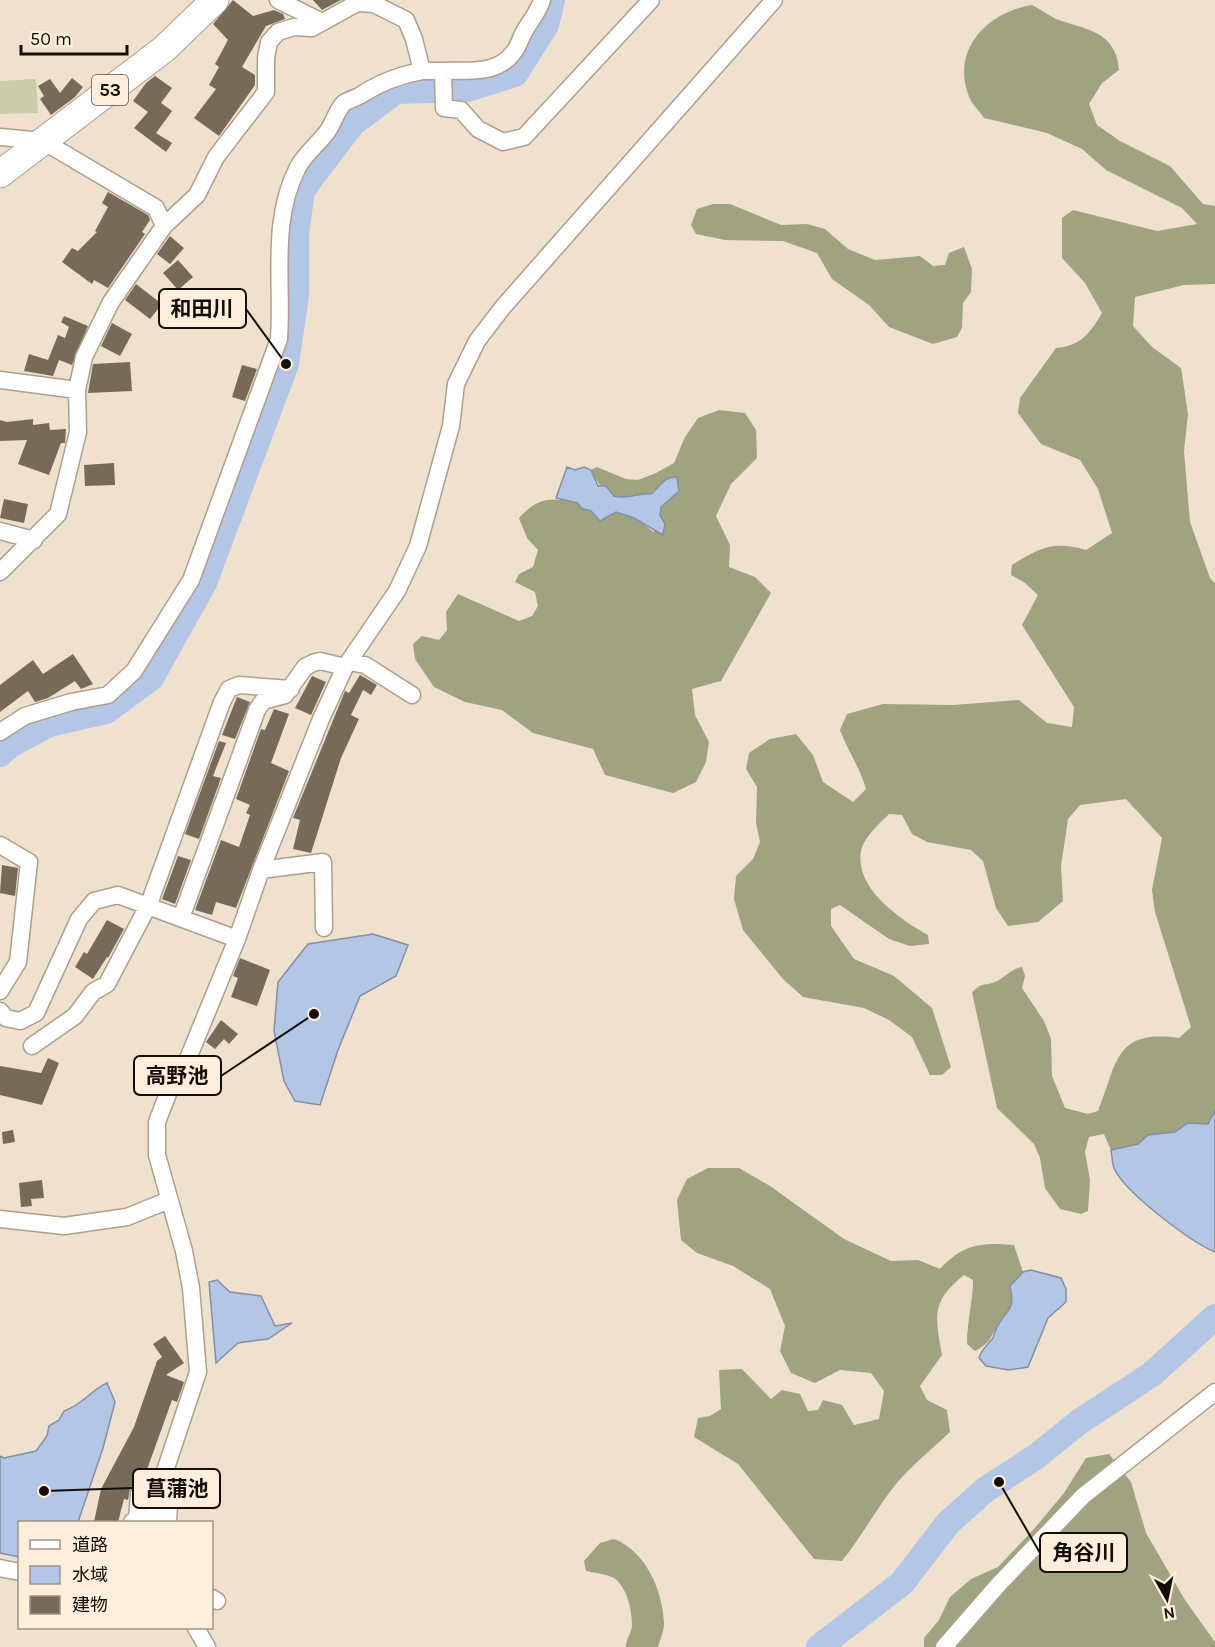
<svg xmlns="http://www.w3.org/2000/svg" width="1215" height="1647" viewBox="0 0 1215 1647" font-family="Karla,'Noto Sans JP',sans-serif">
<rect width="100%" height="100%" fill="#f0e1ce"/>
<path fill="#c9cda8" d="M36,79l2,34 -38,1v-33z"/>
<path fill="#9fa37f" d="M1032,5c8,4 16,10 24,14 31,11 60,12 63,51l-17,13 -13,21 8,21 23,16 50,25 33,38 12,2v78l-31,1 -49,12 -2,29 19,21 29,21 7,46 -4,37 6,71 20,56 5,5v527l-6,14 -21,-1 -13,9 -27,3 -10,9 -27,6 -7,-16 -15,3 -4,15 5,28 -2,31 -7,3 -21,-5 -15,-21 -5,-30 -6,-14 -37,-36 -25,-116c13,-11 10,-5 23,-10 10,-4 15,-13 27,-15l3,9 -3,12 22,33 7,18 1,37 13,32 23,6 10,-3c20,-49 16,-82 81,-73l12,-11 -36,-115 -3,-22 10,-52 -36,-39 -46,6 -12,14 -7,47 2,35 -25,21 -30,4 -12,-18 -13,-47 -12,-11 -44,-8 -15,-8 -10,-19 -13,-1c-10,10 -25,23 -28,37 -7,37 40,69 67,84l1,9 -19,2 -21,-7 -49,-34 -9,4v17l23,33 40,17 38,32 19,59 -9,8h-12l-18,-38 -23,-17 -25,-12 -61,-11 -20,-18 -40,-49 -9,-31 2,-23 17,-17 7,-17 -4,-19 1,-36 -11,-18 3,-16 21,-14 26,-5 17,21 10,27 30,20 13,-13c-6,-21 -18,-38 -26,-59l7,-16 36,-10 70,1 66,-5 28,23 25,4 2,-20 -52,-82 16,-30 -13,-12 -14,-8 1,-10c29,-18 41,-24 74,-15l26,-17 -14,-44 -18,-29 -39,-16 -23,-31 2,-15 36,-50c25,-2 34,-15 46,-35l-17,-30 -23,-25v-40l11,-8 84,21 40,-7 -15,-16 -76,-38 -24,-21 -35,-16 -63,-15c-4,-6 -11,-13 -14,-19 -21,-48 17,-87 62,-94z
M713,204h17l51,21 26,-1 18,5 23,20 27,11 45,-4 13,10 12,-1 4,-12 15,-6 8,22 -1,23 -8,11 -1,25 -5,9 -24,7 -44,-17 -20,-22 -37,-26 -15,-26 -34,-12 -58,-1 -29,-6 -5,-9 6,-16z
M719,410l26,3 11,17 1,28 -26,26 -15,32 14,29 -1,22 26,10 16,16 -50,88 -29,8 3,26 14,27 -3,20 -10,20 -23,11 -68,-18 -12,-26 -60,-16 -31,-23 -37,-8 -31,-15 -19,-28 -2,-15 9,-8 17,4 8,-10 -1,-18 12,-18 61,27 13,-5 6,-10 -3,-14 -20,-10 4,-8 14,-7 5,-17 -11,-12 -8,-20c19,-21 33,-21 59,-15l3,5c11,3 22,2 34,4 15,2 27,11 39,20l7,-25 18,-16 -16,-9 -12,12c-9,-1 -10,2 -18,4 -21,5 -35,-12 -42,-28l6,-3 29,12 12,1 18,-7 18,-10 11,-26 13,-19z
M708,1168h31l31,18 74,53 47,22 27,-1 22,9c23,-25 41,-27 74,-24l9,27 -13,14c5,25 -2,21 -13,40 -6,12 -8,18 -22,25l-8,-7c0,-23 6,-42 6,-64l-9,-5c-33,27 -29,40 -22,80l-22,31 7,14 20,10 3,22c-18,17 -38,33 -54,52 -20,25 -34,52 -54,77l-28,-2 -76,-95 -44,-27 4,-19 12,-2 11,-7 -2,-39 23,-1 29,30 11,-9 18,4 8,17 10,-1 5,-10 19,5 12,20 25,-6 5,-28 -13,-18 -31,-3 -25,13 -24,-10 -11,-22 5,-25 -15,-37 -37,-23 -36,-13 -16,-13 -4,-40 10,-21z
M1109,1454l22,28 15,51 39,67 30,42v5h-291v-9l15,-18 11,-23 21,-18 27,-12 36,-38 30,-36 22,-35z
M614,1539c32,12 49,52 50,85 0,7 -4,16 -6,23h-32c0,-9 6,-14 6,-22 0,-15 -5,-38 -18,-47 -7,-4 -20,-5 -28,-7l-2,-10 16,-18z"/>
<path fill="#b3c6e6" stroke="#838fa3" stroke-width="1.5" d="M567,467l8,3 9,-3 7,3 7,16h8l8,10c17,4 24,-4 37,-2 9,-7 13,-18 26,-17l2,14 -18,16 -1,8 5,9 -2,11 -29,-17 -18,-6 -16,9 -9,-10 -10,-3 -3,-5 -22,-5z
M373,934l35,11 -12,31 -36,20 -22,54 -18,55 -25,-4 -11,-20 -10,-50 4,-49 30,-38z
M1215,1110v142c-24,-10 -91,-60 -101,-84 -2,-5 -2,-13 -3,-18l27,-6 10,-9 27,-3 13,-9 20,1z
M1031,1270l30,8 5,11v13l-18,16 -20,49 -19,3 -23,-4 -7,-8c3,-10 8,-12 14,-20 2,-4 2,-9 5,-13 11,-18 17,-15 12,-39l13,-14z
M217,1280l13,12 31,4 14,30 17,-3 -24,16 -30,4 -22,20 -7,-81z
M107,1383l8,19 -12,46 -25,74h-58l-1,35 -19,-4v-97l4,2 32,-7 11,-15 2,-10 10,-6 5,-9c18,-6 26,-20 43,-28z"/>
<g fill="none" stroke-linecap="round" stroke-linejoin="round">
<path stroke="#b3c6e6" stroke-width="26" d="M0,754l10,-9 39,-21 57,-13 45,-33 53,-95 82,-219 10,-68v-62l6,-44 51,-67 43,-32 71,-2 48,-15 31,-49 6,-25
M819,1647l83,-64 46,-60 37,-33 52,-34 42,-34 73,-48 63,-57"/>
</g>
<path fill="#776a59" d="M233,0l20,16 21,-6 9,4 2,5 -19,7 -24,41 13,8v10l-36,51 -25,-18 22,-29 -7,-4 10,-18 -4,-3 13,-24 -15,-16z
M313,0h28l-19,10z
M155,76l17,12 -11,15 11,8 -16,22 16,10 -6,9 -32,-24 14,-16 -15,-11 13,-18z
M72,78l11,9 -8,10 -24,18 -11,-16 4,-3 -6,-10 12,-7 10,14z
M108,192l40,23 2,5 -8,12 3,2 -37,54 -14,-8 -2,4 -30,-22 10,-14 6,3 19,-19 -2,-1 13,-24 -6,-4z
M170,236l14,12 -14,16 -13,-10z
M178,260l15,17 -15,13 -15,-17z
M136,284l26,20 -12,15 -25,-19z
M64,316l24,10 -16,39 -13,-5 -6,16 -29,-5 5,-17 19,6 10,-25 7,3 4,-11 -8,-5z
M112,323l20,11 -12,22 -19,-10z
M130,362l2,29 -44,2 5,-29z
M242,365l15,4 -12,32 -13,-4z
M33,419v6l16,-2 1,7 16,-1 -1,14h-4l-12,32 -31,-11 9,-24 -27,1v-21l7,2z
M114,463l1,22 -30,1 -1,-21z
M4,499l24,5 -4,19 -24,-5z
M73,654l20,30 -12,5 -6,-8 -27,17 -13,4 -7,-11 -28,21v-27l33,-25 10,14z
M360,675l17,10 -6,10 -8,-5 -12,25 8,4 -18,39 -30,95 -18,-4 7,-29 -7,-2 52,-127 4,2z
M312,676l14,6 -15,33 -16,-7z
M237,697l13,5 -15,37 -13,-4z
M274,709l15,5 -18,49 18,8 -53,137 -20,-6 -4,13 -17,-5 26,-70 18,7 11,-32 -4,-2 4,-8 -14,-6 25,-70 4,1z
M219,741l7,2 -13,33 8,2 -22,61 -14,-5z
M178,856l13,4 -16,44 -13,-5z
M2,865l16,3 -3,28 -15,-3z
M107,920l17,9 -16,29 -1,-1 -14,22 -18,-12 9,-15 3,2z
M240,958l30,12 -13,36 -26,-9 7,-19 -5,-2z
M221,1020l17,14 -9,10 -5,-5 -9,10 -9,-7z
M48,1058l11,5 -17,42 -42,-10v-29l41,7z
M13,1130l2,12 -12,2 -1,-12z
M42,1180l2,18 -13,1 1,7 -11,1 -2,-24z
M165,1336l19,27 -18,12 18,7 -7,20 -5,-2 -28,78 -5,-2 -9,13 -2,11 -4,-1 -6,23h-24l7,-33 33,-62 23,-66 5,-4 -9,-13z"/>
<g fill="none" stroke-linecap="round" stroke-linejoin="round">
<g stroke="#ae9f8d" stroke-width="19">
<path id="street" d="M278,0l44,22
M443,71c24,-1 54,4 70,-18 5,-5 7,-14 11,-21 6,-11 14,-19 18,-32
M0,137l43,4 113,67 8,18
M0,380l77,10
M0,531l34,9
M0,572l58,-58 20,-82 -1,-42 7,-33 27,-55 53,-76 33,-31 19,-38 50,-65v-34l3,-16 9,-10 16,-5 18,1 45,-25 17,1 32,16 8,19 8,32h21l1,37 17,2 17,19 25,13 21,-5 127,-137
M349,662l16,3 47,30
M0,732l25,-16 46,-14 37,-7 26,-24 57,-91 88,-241c4,-57 -9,-118 19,-172 7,-13 20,-23 29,-35 6,-8 9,-20 16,-28 4,-4 11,-5 16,-8 20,-13 39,-21 63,-25
M0,845l29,17 -11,100 -18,29
M261,870l62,-8 1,66
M181,918l76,-208 6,-9 22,-6 20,-28 8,-4 7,-2 25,6
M0,1011l6,7 14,3 16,-8 43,-94 15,-18 24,-6 119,44
M32,1046l43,-30 18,-24 14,-8 42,-80 73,-202 7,-13 10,-4 52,4
M0,1219l64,7 63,-9 42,-17
M132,1522l5,-4 2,-24 24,-17 6,27 -1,18
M152,1522l4,-24 42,-126 -7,-84 -7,-37 -27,-96v-33l12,-31 18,-30 50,-122 24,-69 60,-151 24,-52 52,-76 21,-45 33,-120 5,-42 21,-43 26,-34 271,-307
M0,1568l20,4
M212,1598l5,3
M196,1628l11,19
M944,1647l55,-63 84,-88 132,-104"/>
</g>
<g stroke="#ae9f8d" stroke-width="29">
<path id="primary" d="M0,174l164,-125 51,-49"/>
</g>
<use href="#street" stroke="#fff" stroke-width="16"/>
<use href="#primary" stroke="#fff" stroke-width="27"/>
</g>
<g text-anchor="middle" stroke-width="4.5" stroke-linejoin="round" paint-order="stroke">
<rect fill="#feeedb" stroke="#5a5147" stroke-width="1.5" x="92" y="75" width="36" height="30" rx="4.5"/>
<g font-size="18" font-weight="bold" fill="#140e08">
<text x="110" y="96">53</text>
</g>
</g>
<path fill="none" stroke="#140e08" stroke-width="2" d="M286 364L246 309M314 1014L221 1076M44 1491L133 1488M999 1482L1040 1553"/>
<g fill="#140e08" stroke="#feeedb" stroke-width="2">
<circle cx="286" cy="364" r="6"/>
<circle cx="314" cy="1014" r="6"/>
<circle cx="44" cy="1491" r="6"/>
<circle cx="999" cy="1482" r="6"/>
</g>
<g fill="#feeedb" stroke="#140e08" stroke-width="2">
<rect x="159" y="289" width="87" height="39" rx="6"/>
<rect x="134" y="1056" width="87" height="39" rx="6"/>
<rect x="133" y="1469" width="87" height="39" rx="6"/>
<rect x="1040" y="1533" width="87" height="39" rx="6"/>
</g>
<g font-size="21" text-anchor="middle" font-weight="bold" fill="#140e08">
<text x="202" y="316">和田川</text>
<text x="177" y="1083">高野池</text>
<text x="177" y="1496">菖蒲池</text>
<text x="1084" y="1560">角谷川</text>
</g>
<rect x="18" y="1521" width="195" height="108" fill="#feeedb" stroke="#a09487" stroke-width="1.5"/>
<rect x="30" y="1540" width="30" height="9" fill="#ffffff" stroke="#a09487" stroke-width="1.5"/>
<text x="72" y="1551" font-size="18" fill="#140e08">道路</text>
<rect x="30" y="1566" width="30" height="18" fill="#b3c6e6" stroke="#a09487" stroke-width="1.5"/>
<text x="72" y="1581" font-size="18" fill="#140e08">水域</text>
<rect x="30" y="1596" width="30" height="18" fill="#776a59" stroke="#a09487" stroke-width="1.5"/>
<text x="72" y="1611" font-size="18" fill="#140e08">建物</text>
<g transform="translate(1167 1599) rotate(171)" stroke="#feeedb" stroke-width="4.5" paint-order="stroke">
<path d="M0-4.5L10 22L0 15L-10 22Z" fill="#140e08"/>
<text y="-9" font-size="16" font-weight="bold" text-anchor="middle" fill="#140e08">N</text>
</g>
<path d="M21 45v9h106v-9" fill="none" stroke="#140e08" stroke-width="3"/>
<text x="30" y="45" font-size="18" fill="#140e08" stroke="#feeedb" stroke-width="4.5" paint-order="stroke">50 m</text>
</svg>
